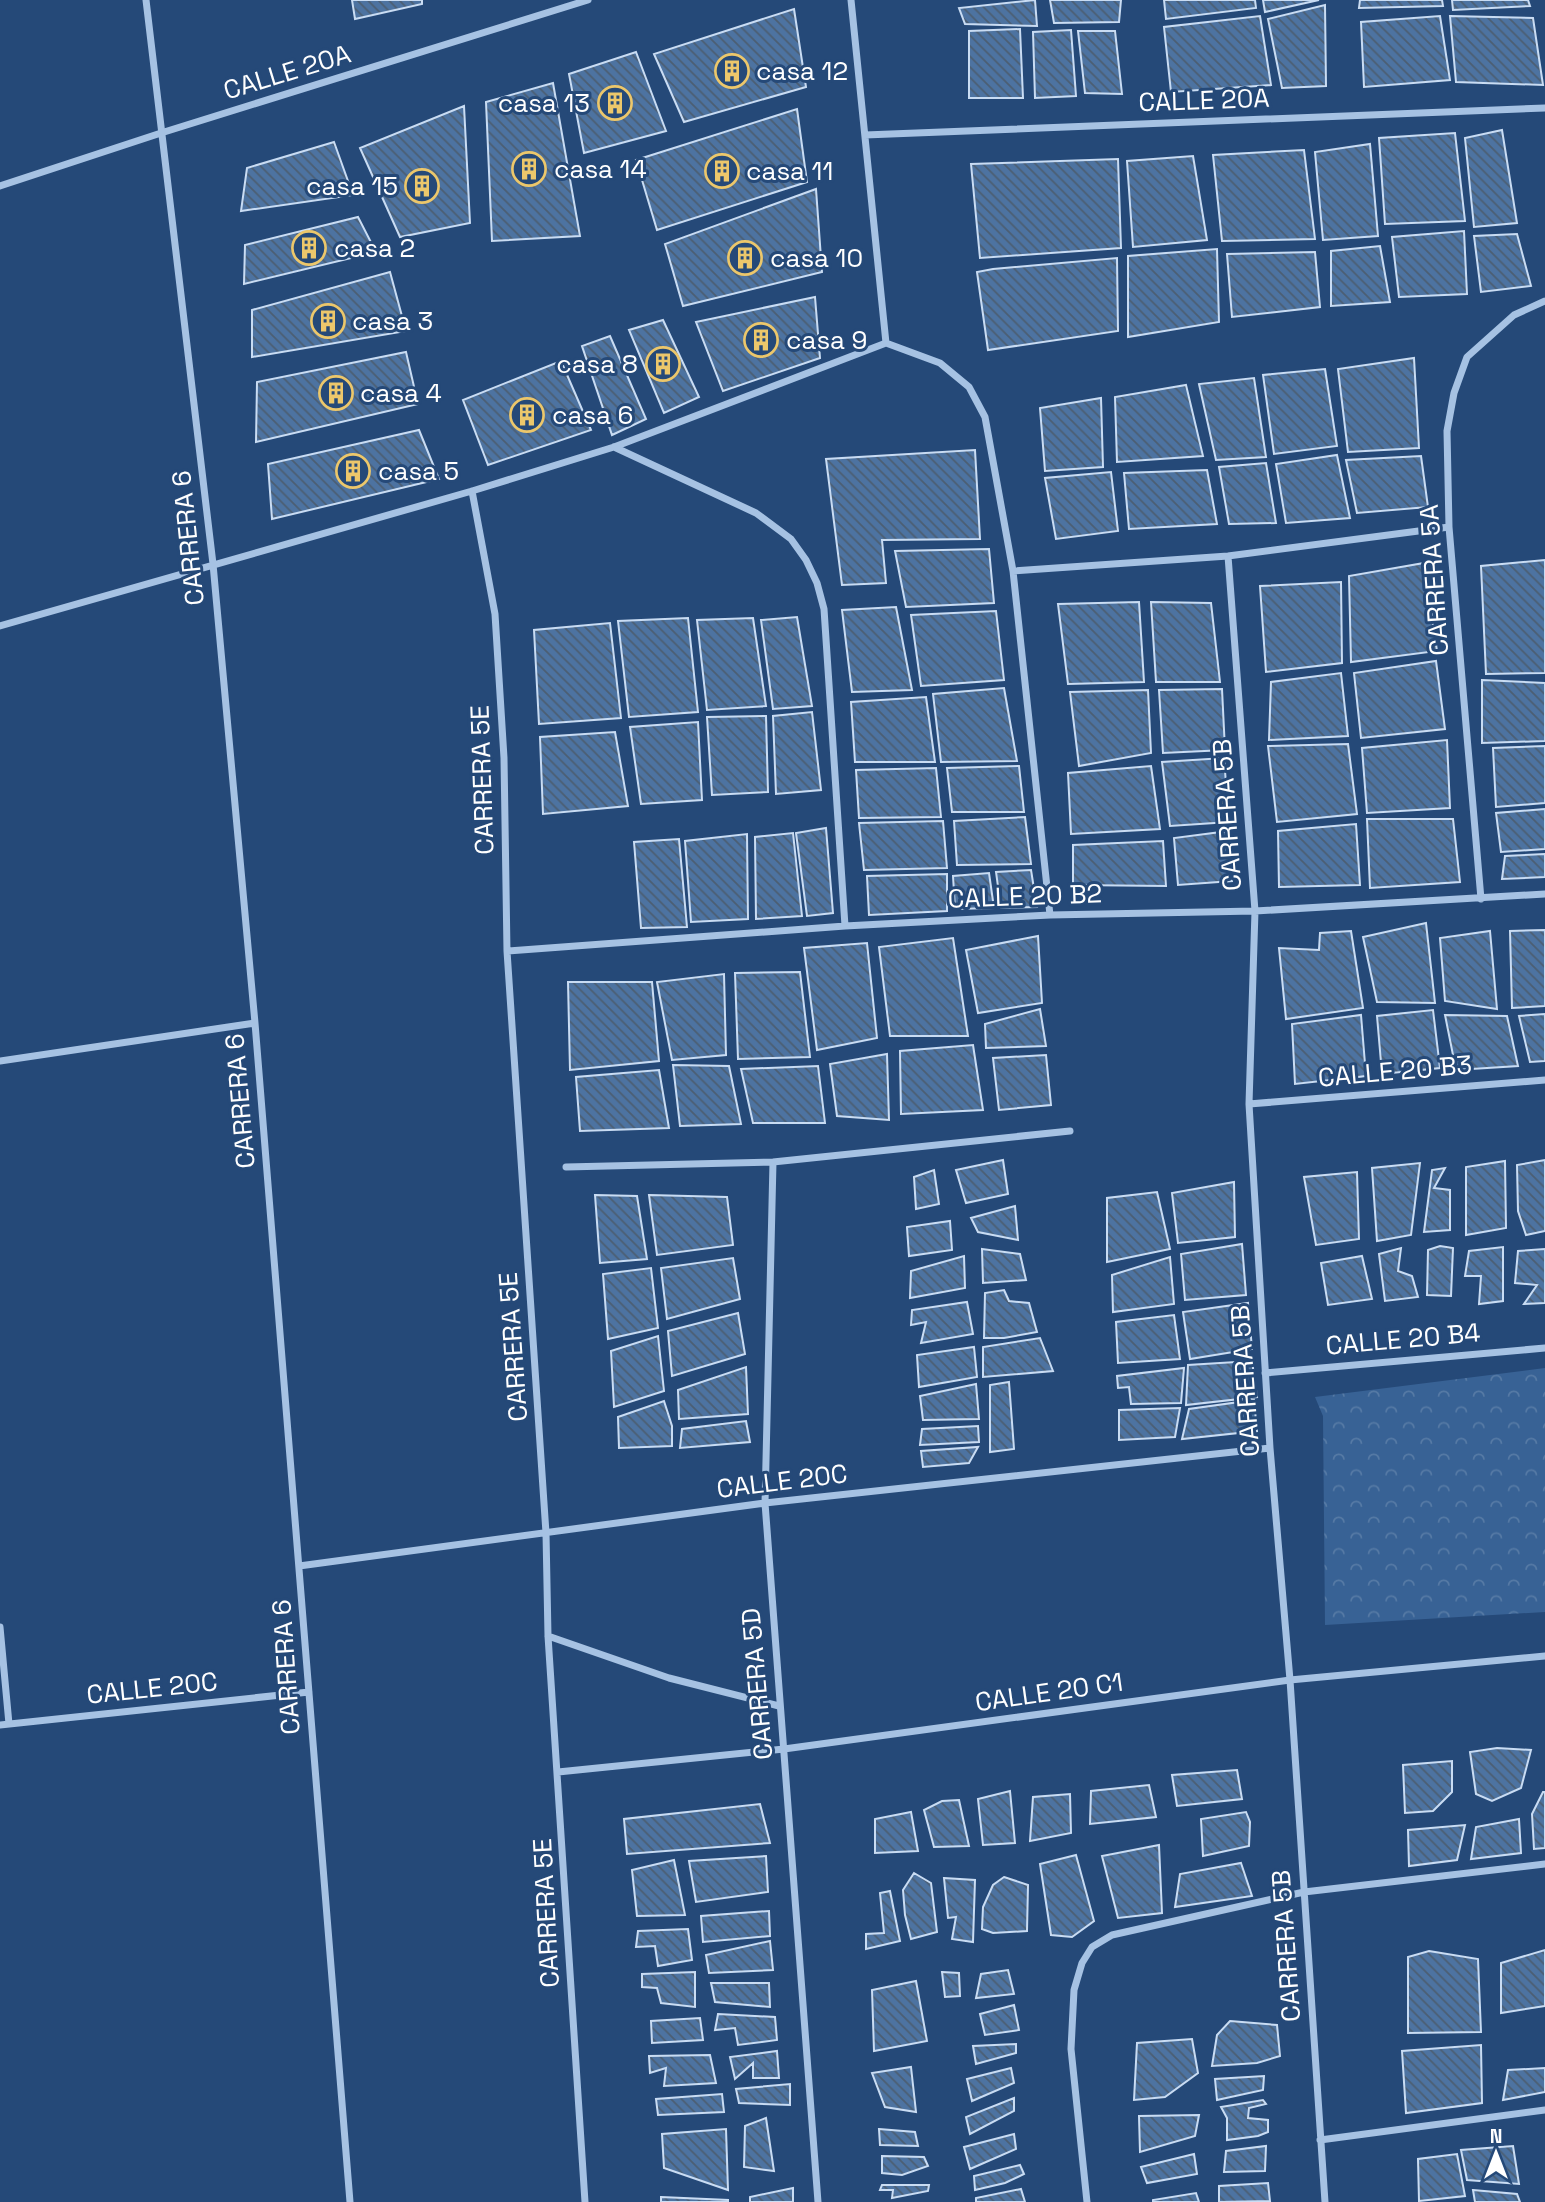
<svg xmlns="http://www.w3.org/2000/svg" width="1545" height="2202" viewBox="0 0 1545 2202" font-family="'Space Grotesk',sans-serif">
<defs>
<pattern id="park-crowns" width="20" height="18" patternUnits="userSpaceOnUse" patternTransform="scale(1.75)"><rect width="20" height="18" fill="#386295"/><path d="M2 6a3 3 0 1 1 6 0M12 15a3 3 0 1 1 6 0" fill="none" stroke="#567aa5"/></pattern>
<pattern id="building-back-hatch" width="6" height="6" patternUnits="userSpaceOnUse" patternTransform="scale(1.75)"><rect width="6" height="6" fill="#4d73a1"/><path d="M-1 5l2 2M0 0l6 6M5-1l2 2" fill="none" stroke="#4c5e72"/></pattern>
</defs>
<rect width="100%" height="100%" fill="#254978"/>
<path fill="url(#park-crowns)" d="M1545,1368v244l-220,13 -2,-209 -8,-19z"/>
<path fill="url(#building-back-hatch)" stroke="#c9dcf3" stroke-width="2" d="M352,0h70v4l-67,15z
M1035,0l2,26 -72,-2 -6,-16z
M1050,0h71l-2,22 -65,1z
M1164,0h91l1,8 -90,11z
M1263,0h56l-54,12z
M1360,0h82l1,6 -84,2z
M1452,0h76l2,6 -77,4z
M1325,5l1,81 -44,2 -14,-69z
M794,9l12,78 -122,35 -30,-68z
M1260,16l11,69 -100,7 -7,-65z
M1440,16l10,64 -86,7 -3,-65z
M1450,16l83,2 10,67 -87,-3z
M1020,29l3,69h-54v-67z
M1071,30l5,66 -41,2 -2,-66z
M1078,31h37l7,63 -37,-1z
M636,52l30,79 -82,22 -15,-79z
M553,83l27,153 -88,5 -6,-139z
M464,106l6,117 -70,14 -40,-89z
M797,109l10,73 -150,48 -21,-70z
M1502,130l15,93 -43,4 -9,-89z
M1455,133l10,88 -80,3 -6,-86z
M334,142l19,53 -112,16 6,-43z
M1370,144l8,92 -55,4 -8,-88z
M1304,150l11,89 -93,2 -9,-86z
M1193,156l14,84 -74,7 -6,-86z
M1118,159l3,89 -141,10 -9,-94z
M816,189l6,83 -139,34 -18,-62z
M358,217l18,35 -132,32 1,-39z
M1464,231l3,63 -68,3 -7,-60z
M1517,234l14,52 -50,6 -7,-56z
M1380,246l10,56 -59,4v-55z
M1217,249l2,73 -91,15v-81z
M1315,252l5,55 -88,10 -5,-63z
M1117,258l1,73 -130,19 -11,-78 16,-3z
M390,272l16,59 -154,26v-47z
M815,297l5,61 -97,33 -27,-69z
M663,320l36,77 -35,16 -35,-83z
M610,336l36,83 -34,16 -30,-89z
M406,352l12,52 -162,38 1,-60z
M1414,358l5,90 -71,4 -10,-83z
M561,361l30,69 -103,35 -25,-65z
M1325,369l12,77 -63,8 -11,-79z
M1254,378l12,79 -50,3 -17,-76z
M1186,385l17,71 -86,6 -2,-65z
M1101,398l2,69 -58,4 -5,-63z
M419,430l20,49 -167,40 -4,-55z
M975,450l5,89 -98,1 4,43 -44,2 -16,-126z
M1337,455l13,63 -64,5 -10,-59z
M1421,456l7,51 -71,6 -11,-53z
M1266,463l10,60 -47,1 -10,-57z
M1207,470l10,54 -88,5 -5,-56z
M1111,472l7,59 -62,8 -11,-61z
M989,549l5,54 -88,4 -11,-56z
M1545,560v113l-59,1 -5,-108z
M1424,563l13,88 -86,11 -2,-86z
M1341,582l1,81 -76,9 -6,-86z
M1139,602l5,80 -76,2 -10,-80z
M1151,602l60,1 9,79h-64z
M896,607l16,83 -60,2 -10,-82z
M996,611l8,69 -83,6 -10,-71z
M797,617l15,89 -39,3 -12,-89z
M688,618l10,94 -69,5 -11,-96z
M753,618l13,88 -59,4 -10,-90z
M610,623l11,95 -82,6 -5,-94z
M1436,661l9,68 -84,9 -7,-65z
M1341,673l7,63 -79,4 2,-58z
M1482,680l63,3v58l-63,2z
M1004,688l13,73 -76,1 -8,-68z
M1222,689l3,61 -62,3 -4,-63z
M1148,690l3,63 -72,13 -9,-74z
M926,697l9,65h-80l-4,-60z
M812,712l9,78 -45,4 -3,-78z
M766,716l2,76 -56,3 -5,-78z
M698,722l4,78 -61,4 -11,-77z
M615,732l13,74 -85,8 -3,-77z
M1447,740l3,68 -83,5 -5,-65z
M1348,744l9,70 -80,8 -9,-76z
M1545,746v57l-49,4 -3,-59z
M1224,758l5,64 -59,4 -8,-64z
M1019,766l5,46h-72l-5,-44z
M1151,766l9,63 -89,5 -3,-61z
M936,768l5,49 -82,1 -3,-48z
M1545,809v40l-44,3 -5,-39z
M1025,817l6,47 -74,1 -3,-44z
M1367,819h86l7,63 -90,6z
M943,821l4,47 -83,2 -5,-47z
M1356,824l4,61 -81,2 -1,-56z
M826,828l7,85 -26,3 -11,-83z
M1229,831l3,50 -54,4 -4,-47z
M793,833l9,83 -46,3 -1,-82z
M747,834l1,85 -57,3 -6,-81z
M679,839l8,88 -46,1 -7,-86z
M1163,841l3,45 -93,-1v-40z
M1545,854v23l-43,2 3,-23z
M1031,870l6,37 -36,1 -5,-36z
M989,873l5,35 -39,1 -2,-33z
M947,874v37l-78,4 -2,-39z
M1426,923l9,80 -58,-1 -14,-65z
M1545,930v76l-33,2 -2,-77z
M1351,931l12,77 -77,11 -7,-71 40,2 1,-17z
M1490,931l7,78 -52,-8 -5,-63z
M1038,936l4,67 -64,10 -12,-63z
M953,938l15,98h-78l-11,-89z
M867,943l10,95 -60,12 -13,-102z
M800,972l10,85 -72,2 -3,-86z
M724,974l2,81 -54,5 -15,-78z
M568,982h84l7,79 -89,9z
M1040,1009l6,37 -60,2 -1,-24z
M1433,1010l7,58 -58,6 -5,-58z
M1545,1014v47l-15,1 -11,-46z
M1361,1015l5,61 -71,8 -3,-60z
M1445,1015l62,1 11,50 -62,4z
M973,1045l10,65 -82,4 -1,-63z
M887,1054l2,66 -52,-4 -7,-52z
M1046,1055l5,50 -52,5 -6,-52z
M673,1065l56,1 12,58 -61,2z
M818,1066l7,57h-72l-12,-54z
M659,1070l10,58 -89,3 -4,-54z
M1003,1160l5,34 -42,9 -10,-33z
M1545,1160v71l-19,4 -8,-24 -1,-46z
M1505,1161l1,67 -40,7v-68z
M1420,1163l-9,72 -34,6 -5,-73z
M1445,1168l-11,20 16,2v40l-26,2 8,-62z
M934,1170l5,34 -23,5 -2,-32z
M1357,1172l2,67 -43,6 -12,-68z
M1234,1182l1,55 -57,6 -6,-50z
M1157,1192l13,57 -63,13v-64z
M595,1195l42,1 10,63 -47,4z
M649,1195l78,2 6,48 -76,10z
M1015,1206l3,34 -40,-8 -7,-14z
M950,1221l2,29 -43,6 -2,-29z
M1242,1244l4,51 -61,5 -4,-46z
M1440,1246l13,2 -2,48 -24,-1 1,-45z
M1503,1247v54l-24,3 2,-28h-16l4,-25z
M1401,1248l-3,23 14,5 6,21 -33,4 -6,-47z
M982,1249l38,5 6,26 -43,3z
M1545,1249v54l-21,1 13,-19 -22,-2 3,-32z
M964,1256l1,32 -55,10 1,-27z
M1362,1256l10,43 -44,6 -7,-42z
M1170,1257l4,47 -61,8 -1,-37z
M733,1258l7,41 -73,20 -6,-51z
M651,1268l7,60 -50,11 -5,-65z
M1004,1290l5,11 20,2 8,29 -33,6h-20l1,-45z
M967,1302l6,32 -52,9 5,-21 -15,3 1,-15z
M1248,1303l4,46 -62,10 -7,-47z
M738,1313l7,41 -73,22 -4,-45z
M1174,1315l6,44 -62,4 -2,-41z
M658,1336l6,55 -50,16 -3,-56z
M1040,1338l13,33 -70,6v-30z
M974,1347l3,30 -58,10 -2,-32z
M1252,1361l5,36 -71,8 2,-40z
M746,1367l2,47 -69,5 -1,-29z
M1184,1368l-3,35 -50,1 -2,-17 -11,1 -1,-12z
M1009,1382l5,67 -24,3v-67z
M976,1384l3,35 -56,1 -3,-24z
M1254,1400l3,31 -75,8 7,-30z
M664,1401l8,25v20l-53,2 -1,-31z
M1180,1408l-5,29 -56,3v-30z
M746,1421l4,21 -70,6 2,-19z
M978,1426l1,16 -59,3 2,-16z
M978,1447l-9,16 -46,4 -2,-16z
M1497,1748l34,2 -10,38 -29,13 -16,-7 -6,-42z
M1452,1761v31l-19,19 -28,2 -2,-48z
M1237,1770l5,29 -65,7 -5,-31z
M1149,1785l7,32 -66,7 1,-33z
M1010,1791l5,52 -32,2 -5,-46z
M1543,1792h2v56l-11,1 -2,-35z
M1070,1794l1,39 -41,8 3,-44z
M959,1800l10,46 -35,1 -10,-37 18,-9z
M760,1804l10,39 -143,11 -3,-35z
M911,1812l7,39 -43,2v-34z
M1246,1812l4,10 -1,24 -46,10 -2,-37z
M1519,1819l2,34 -50,6 5,-32z
M1465,1825l-8,35 -48,6 -1,-36z
M1159,1845l3,68 -44,5 -16,-62z
M1076,1855l18,66 -22,16 -21,-2 -11,-71z
M766,1856l2,36 -72,10 -7,-41z
M674,1860l11,55 -48,1 -5,-46z
M1241,1863l11,33 -77,11 5,-33z
M914,1873l17,10 6,49 -26,7 -6,-24 -2,-25z
M1004,1877l24,8 -1,46 -34,2 -11,-4 1,-22 10,-22z
M944,1878l31,2 -2,62 -21,-3 4,-22 -8,1z
M890,1891l10,50 -34,8v-15l18,-1 -4,-40z
M769,1911l1,25 -67,6 -2,-26z
M688,1929l4,31 -34,6 -3,-20 -19,1 2,-16z
M770,1941l3,29 -64,3 -3,-18z
M1545,1950v56l-44,7v-50z
M1429,1951l49,8 3,73 -73,1v-76z
M1008,1970l6,24 -38,4 5,-24z
M695,1972v35l-34,-4 -4,-15 -15,-1v-13z
M942,1972l17,1 1,23 -15,1z
M916,1981l11,60 -53,10 -2,-61z
M711,1983h58l1,24 -55,-5z
M1014,2005l5,25 -34,5 -5,-21z
M718,2014l57,3 2,23 -39,5 -3,-17 -20,2z
M700,2018l3,22 -51,3 -1,-22z
M1230,2021l47,4 3,31 -23,7 -45,3 5,-31z
M1192,2039l6,34 -33,24 -31,3 3,-57z
M1016,2044v9l-40,11 -3,-18z
M1481,2045l1,58 -76,10 -4,-62z
M777,2051l2,27h-26v-15l-18,16 -5,-22z
M710,2055l6,28 -52,3 2,-18 -16,5 -1,-17z
M911,2067l5,45 -31,-5 -13,-34z
M1011,2068l3,15 -42,18 -5,-22z
M1545,2068v24l-42,8 5,-30z
M1264,2076l-1,14 -46,10 -2,-21z
M790,2084v21l-51,-2 -3,-14z
M722,2094l2,18 -66,3 -2,-16z
M1014,2098v13l-44,23 -4,-17z
M1263,2100l3,4 -17,4 -1,10 20,2v12l-10,4 -31,4v-22l-6,-11z
M1199,2115l-4,21 -55,16 -1,-36z
M766,2118l8,53 -30,-4 1,-41z
M726,2129l2,61 -64,-22 -2,-34z
M879,2129l36,3 3,14 -38,-1z
M1014,2134l2,15 -46,20 -6,-22z
M1266,2146l-1,25 -41,1 2,-21z
M1513,2146l6,38 -52,-4 -6,-30z
M1194,2154l3,20 -50,9 -6,-16z
M1457,2154l8,42 -46,5 -1,-42z
M882,2156l42,1 4,9 -26,9 -20,-2z
M1020,2165l4,9 -19,9 -30,7 -1,-14z
M1268,2183l2,18 -51,1v-16z
M882,2185h47l-1,6 -36,7 1,-8h-13z
M793,2188v14h-43v-5z
M1021,2189l4,13h-49v-4z
M1473,2190l44,4 3,8h-45z
M1196,2193l3,9h-46v-2z
M661,2197l67,3v2h-67z"/>
<g fill="none" stroke-linecap="round" stroke-linejoin="round">
<path stroke="#a6c2e3" stroke-width="7" d="M146,0l67,564 42,459 95,1179
M851,0l35,343
M865,135l680,-27
M0,186l161,-53 427,-133
M886,343l54,20 29,24 16,30 28,154 37,344
M614,447l142,66 35,26 15,21 11,23 7,26 21,317
M472,491l23,123 9,144 3,193 39,582 2,103 37,566
M1228,556l27,355 -6,193 21,344 20,232 35,522
M1013,571l215,-15 221,-29
M0,626l472,-135 142,-44 272,-104
M1481,899l-32,-372 -2,-96 7,-38 13,-36 47,-42 31,-14
M507,951l338,-25 205,-11 205,-4 290,-17
M0,1061l255,-38
M1249,1104l296,-24
M773,1162l-8,341 53,699
M566,1167l207,-5 297,-31
M1265,1373l280,-25
M299,1566l466,-63 505,-55
M0,1627l9,97
M548,1636l121,42 110,28
M0,1725l309,-33
M558,1772l226,-23 506,-69 255,-24
M1320,2140l225,-30
M1087,2202l-16,-153 3,-59 8,-27 10,-16 20,-12 192,-43 241,-28"/>
</g>
<defs>
<g id="building-ring" transform="scale(1.75)"><circle r="9.5" fill="#254978" stroke="#ecc76b" stroke-width="1.5"/><path d="M-4-6H4V6H1V3H-1V6H-4ZM-2.5-4.3h1.7v1.8h-1.7ZM.8-4.3h1.7v1.8H.8ZM-2.5-1h1.7V.8h-1.7ZM.8-1h1.7V.8H.8Z" fill="#ecc76b"/></g>
</defs>
<g fill-rule="evenodd">
<use href="#building-ring" x="732" y="71"/>
<use href="#building-ring" x="615" y="103"/>
<use href="#building-ring" x="529" y="169"/>
<use href="#building-ring" x="722" y="171"/>
<use href="#building-ring" x="422" y="186"/>
<use href="#building-ring" x="309" y="248"/>
<use href="#building-ring" x="745" y="258"/>
<use href="#building-ring" x="328" y="321"/>
<use href="#building-ring" x="761" y="340"/>
<use href="#building-ring" x="663" y="364"/>
<use href="#building-ring" x="336" y="393"/>
<use href="#building-ring" x="527" y="415"/>
<use href="#building-ring" x="353" y="471"/>
</g>
<g text-anchor="middle" stroke-width="6" stroke-linejoin="round" paint-order="stroke">
<g font-size="26" fill="#fff" stroke="#254978" text-anchor="start">
<text x="756" y="80">casa 12</text>
<text x="590" y="112" text-anchor="end">casa 13</text>
<text x="554" y="178">casa 14</text>
<text x="746" y="180">casa 11</text>
<text x="398" y="195" text-anchor="end">casa 15</text>
<text x="334" y="257">casa 2</text>
<text x="770" y="267">casa 10</text>
<text x="352" y="330">casa 3</text>
<text x="786" y="349">casa 9</text>
<text x="638" y="373" text-anchor="end">casa 8</text>
<text x="360" y="402">casa 4</text>
<text x="552" y="424">casa 6</text>
<text x="378" y="480">casa 5</text>
</g>
<g font-size="26" fill="#fff" stroke="#254978">
<text transform="translate(287 72) rotate(-17)" y="9">CALLE 20A</text>
<text transform="translate(1204 100) rotate(-2)" y="9">CALLE 20A</text>
<text transform="translate(188 538) rotate(-96)" y="9">CARRERA 6</text>
<text transform="translate(1434 580) rotate(-94)" y="9">CARRERA 5A</text>
<text transform="translate(482 780) rotate(-92)" y="9">CARRERA 5E</text>
<text transform="translate(1227 815) rotate(-94)" y="9">CARRERA 5B</text>
<text transform="translate(1025 896) rotate(-2)" y="9">CALLE 20 B2</text>
<text transform="translate(1395 1071) rotate(-5)" y="9">CALLE 20 B3</text>
<text transform="translate(240 1101) rotate(-95)" y="9">CARRERA 6</text>
<text transform="translate(1403 1339) rotate(-5)" y="9">CALLE 20 B4</text>
<text transform="translate(513 1347) rotate(-94)" y="9">CARRERA 5E</text>
<text transform="translate(1245 1381) rotate(-94)" y="9">CARRERA 5B</text>
<text transform="translate(782 1481) rotate(-7)" y="9">CALLE 20C</text>
<text transform="translate(286 1667) rotate(-94)" y="9">CARRERA 6</text>
<text transform="translate(757 1684) rotate(-95)" y="9">CARRERA 5D</text>
<text transform="translate(152 1688) rotate(-6)" y="9">CALLE 20C</text>
<text transform="translate(1049 1692) rotate(-8)" y="9">CALLE 20 C1</text>
<text transform="translate(546 1913) rotate(-93)" y="9">CARRERA 5E</text>
<text transform="translate(1286 1946) rotate(-94)" y="9">CARRERA 5B</text>
</g>
</g>
<g transform="translate(1496 2153)" stroke="#254978" stroke-width="5" paint-order="stroke">
<path d="M0-5L12 26L0 18L-12 26Z" fill="#ffffff"/>
<text y="-10" font-size="19" font-weight="bold" text-anchor="middle" fill="#ffffff">N</text>
</g>
</svg>
